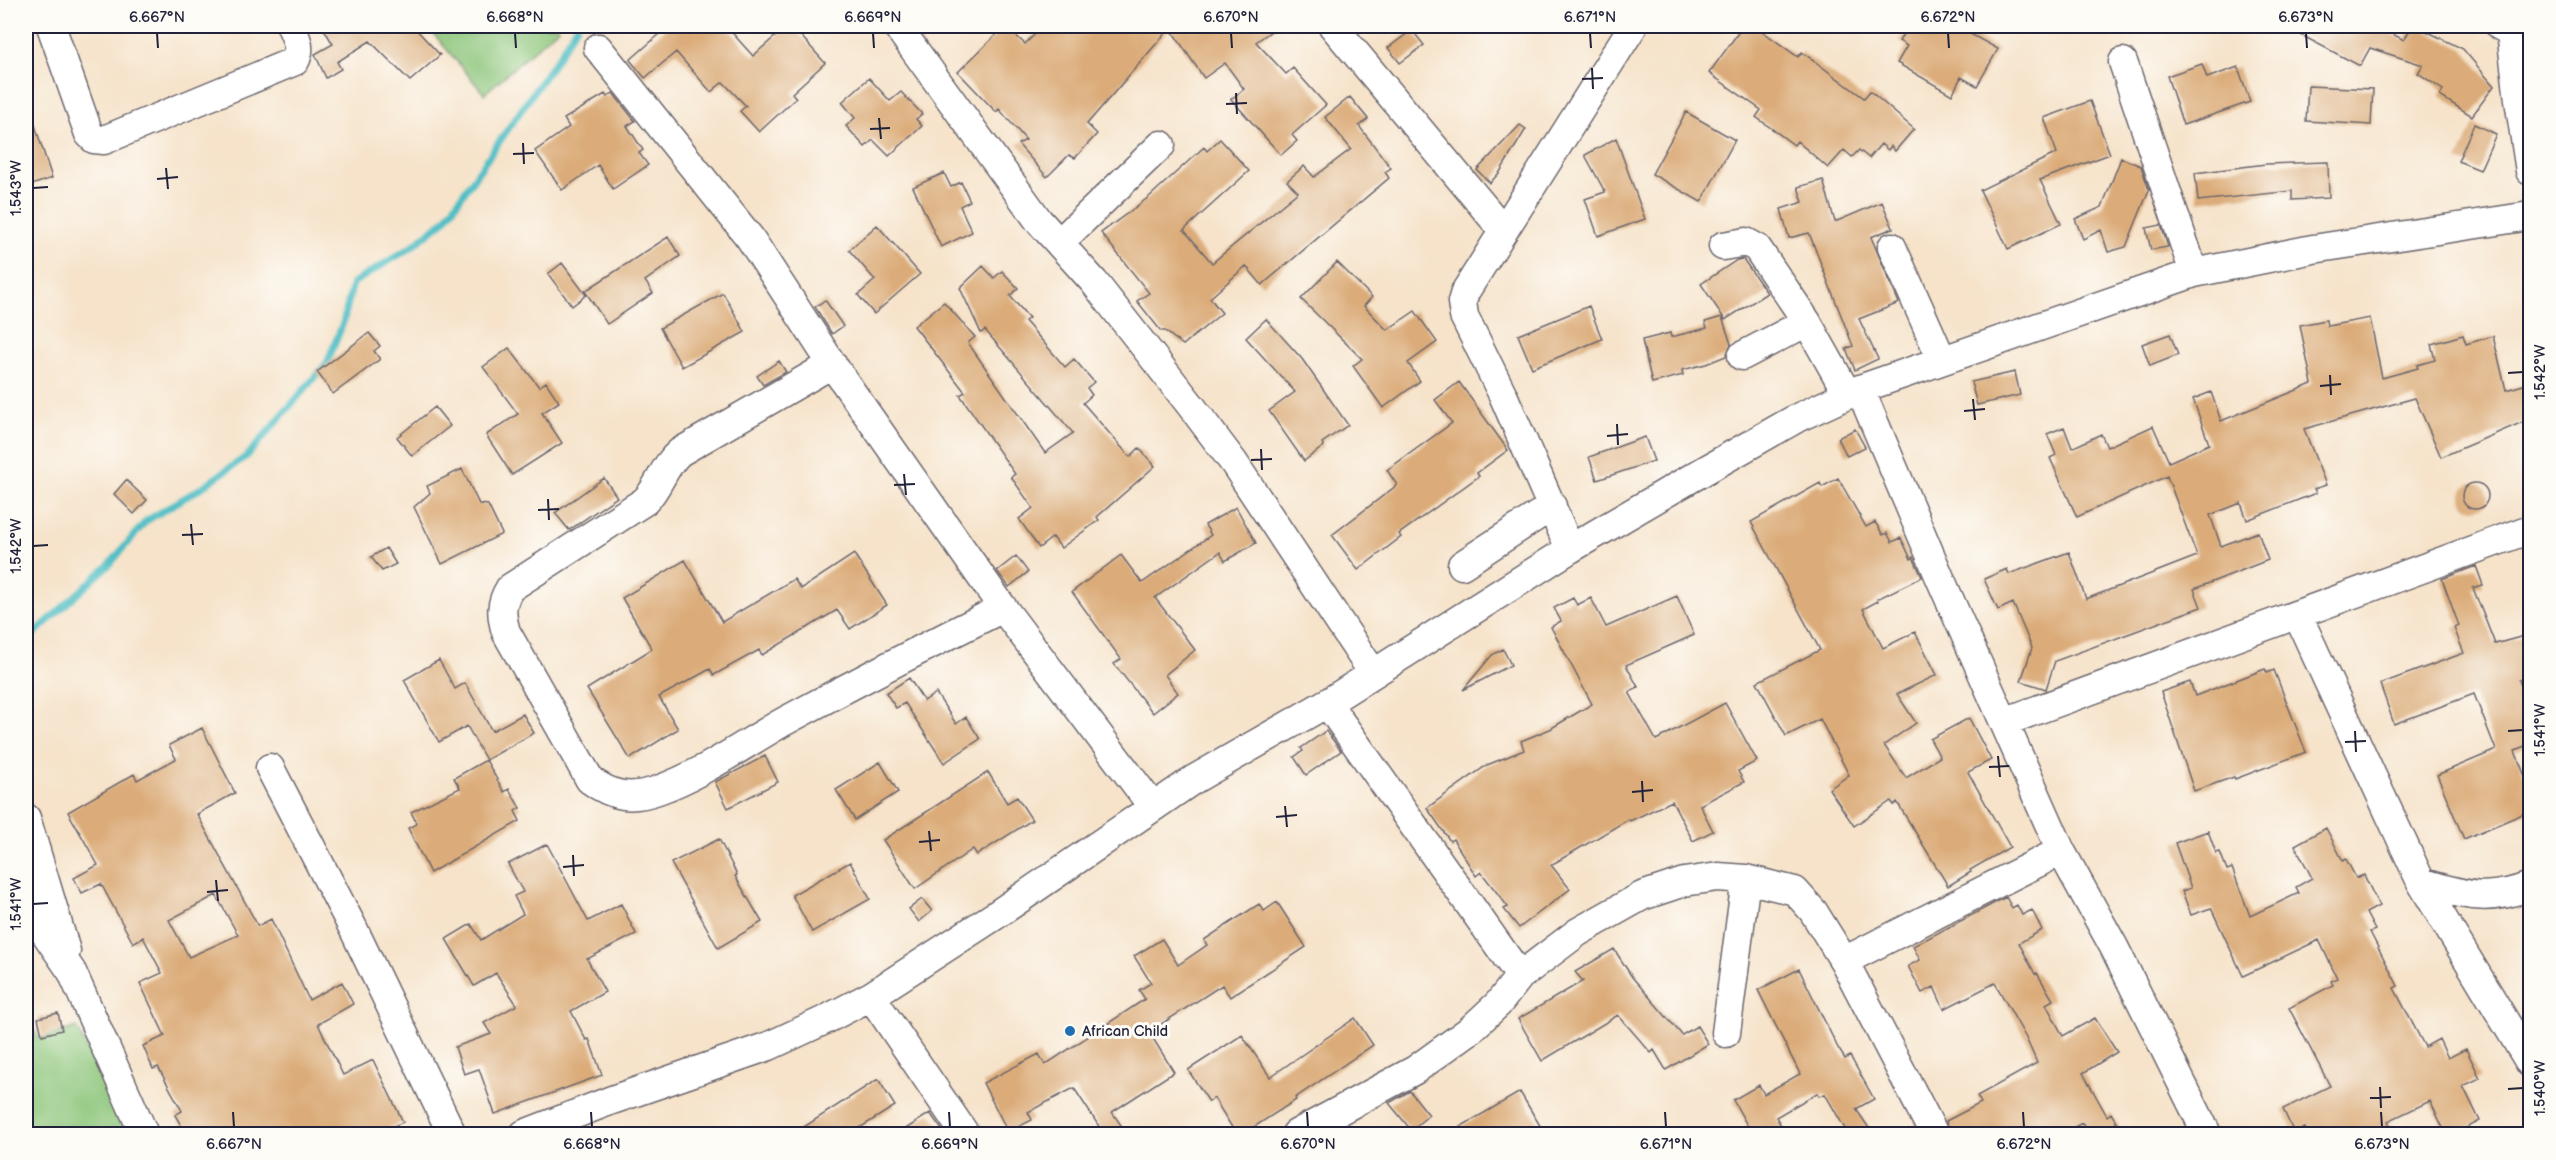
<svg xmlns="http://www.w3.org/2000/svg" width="2556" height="1160" viewBox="0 0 2556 1160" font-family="'Balsamiq Sans',sans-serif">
<rect width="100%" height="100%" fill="#fdfcf7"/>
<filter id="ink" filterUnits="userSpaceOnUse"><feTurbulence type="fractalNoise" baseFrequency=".0167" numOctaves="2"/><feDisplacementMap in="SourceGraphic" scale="12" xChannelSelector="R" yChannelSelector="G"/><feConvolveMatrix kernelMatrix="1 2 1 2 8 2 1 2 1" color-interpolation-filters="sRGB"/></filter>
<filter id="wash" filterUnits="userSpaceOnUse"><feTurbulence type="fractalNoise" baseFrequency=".008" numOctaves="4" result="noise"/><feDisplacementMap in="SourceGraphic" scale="24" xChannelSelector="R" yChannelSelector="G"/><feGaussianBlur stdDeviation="1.35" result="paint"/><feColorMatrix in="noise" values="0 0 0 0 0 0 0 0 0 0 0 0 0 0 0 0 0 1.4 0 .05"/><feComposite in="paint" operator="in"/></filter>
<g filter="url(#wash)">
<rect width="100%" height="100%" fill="#f6e3ca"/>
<path fill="#8bc579" stroke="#56745a" stroke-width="1.5" d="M427,26h129l3,2 -75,66z
M77,1027l48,107h-99v-102l8,-2 5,9z"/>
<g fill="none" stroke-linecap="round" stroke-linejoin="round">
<path stroke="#4fbec5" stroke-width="7" d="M26,641l84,-77 36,-43 55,-33 46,-32 80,-93 16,-40 10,-40 57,-35 35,-28 115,-166 17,-28"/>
</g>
<g id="blocks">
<path fill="#dbac79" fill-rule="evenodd" d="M322,26h91l27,29 -30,26 -40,-40 -33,21 4,7 -15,9 -11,-24 18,-10z
M669,26h57l27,30 34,-30h5l33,37 -33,30 4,5 -37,34 -19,-21 6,-5 -23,-24 -12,10 -35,-40 -31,26 -15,-18z
M1005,26l20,18 18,-18h235l-22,16 30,32 7,-6 33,37 -34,30 5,6 -16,14 -50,-56 13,-10 -19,-26 -21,15 -34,-50 -83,96 10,10 -22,24 -6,-3 -22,22 -29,-33 8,-4 -27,-31 -3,3 -38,-40z
M1743,26h12l43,31 4,-5 62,46 6,-7 44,38 -19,22 -4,-5 -3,4 -7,-6 -12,14 -10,-8 -7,7 -8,-7 -16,18 -31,-27 -3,4 -38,-28 5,-7 -52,-37z
M1908,26h48l42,23 -21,37 -16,-9 -9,18 -55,-32 10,-17 -8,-5z
M2284,26h93l27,14 8,-14h4l47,23 31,37 -22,30 -32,-20 3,-6 -25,-17 5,-8 -53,-17 -10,18z
M1412,30l12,15 -24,18 -12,-15z
M2202,64l5,14 31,-11 12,35 -67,23 -16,-49z
M869,78l21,23 11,-9 21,22 -6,5 6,7 -33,30 -16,-16 -8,7 -19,-21 9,-8 -13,-16z
M2308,86l65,3 -2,36 -65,-4z
M613,93l22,28 -8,5 16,24 -4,3 9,12 -35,24 -15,-24 -36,25 -27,-39 34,-24 -5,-8 41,-25 2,3z
M1350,97l18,22 -9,7 32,42 -6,4 4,6 -127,107 -16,-19 -36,32 12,15 -39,32 -18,-14h-4l-24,-30 12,-8 -48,-60 48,-36 55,-50 3,4 13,-12 29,32 -65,59 28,33 86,-71 -11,-11 17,-15 10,11 37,-28 -26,-32z
M2090,101l20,53 -70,26 21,44 -53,25 -28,-59 77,-37 -13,-35z
M26,107h3l23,71 -26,9z
M1686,112l49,28 -34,62 -49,-28z
M2474,124l22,10 -16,36 -22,-9z
M1520,125l6,4 -26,43 -10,11 -13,-13z
M1616,138l29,81 -47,17 -13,-37 20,-7 -20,-37z
M2121,158l20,8 8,24 -23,57 -18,5 -7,-22 -18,9 -8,-20 27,-12z
M2328,162l1,36 -37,2v-9l-94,10 -3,-28 71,-9z
M944,173l7,14 10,-5 9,19 -10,5 12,26 -31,15 -28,-60z
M1823,180l12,42 47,-20 11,26 -22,9 28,66 -40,16 19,40 -23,11 -9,-21 7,-3 -44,-113 -20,5 -8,-29 22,-7 -5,-15z
M877,225l43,49 -46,40 -16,-19 17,-15 -26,-30z
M2161,225l7,22 -17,3 -5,-22z
M668,237l12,19 -35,25 8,12 -46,31 -22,-33z
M1743,259l24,34 -42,27 -24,-36 36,-24z
M1337,262l35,35 -8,9 23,24 28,-19 22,31 -29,21 12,18 -37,27 -30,-42 9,-7 -61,-60z
M562,263l24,32 -14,11 -24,-32z
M983,266l11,12 8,-7 16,17 -8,8 19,22 -4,3 40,46 9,-8 20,23 -7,6 5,7 -9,8 47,54 9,-9 16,18 -58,51 2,3 -38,28 -8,-11 -14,11 -20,-29 14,-11 -22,-31 4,-3 -55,-79 5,-3 -51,-66 30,-24 31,35 -7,6 77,110 28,-20 -88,-103 -4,3 -21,-45z
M723,293l22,39 -63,35 -22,-39z
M825,300l18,26 -11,8 -17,-27z
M1589,306l13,33 -70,29 -14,-33z
M1722,317l9,27 -5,12 -20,8 -24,6 1,5 -31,8 -10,-43 28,-7 1,4 36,-9 -2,-6z
M2370,318l12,60 36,-10 -1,-3 18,-5 -4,-16 32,-9 3,9 27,-8 13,54 24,-7v36l-89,38 -26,-59 -111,31 22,56 -12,4 2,4 -69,27 -6,-17 -31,12 11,31 37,-14 10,28 -74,29 7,18 -146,54 -9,28 -25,-8 11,-33 -19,-45 -15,7 -14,-31 23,-10 2,5 60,-22 17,47 111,-43 -30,-80 -90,41 -27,-59 6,-3 -9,-21 17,-7 8,21 29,-14 6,13 46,-21 16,36 40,-18 -16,-45 18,-7 10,29 91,-37 -12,-59 26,-5 1,6z
M1266,319l36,40 46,66 -26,18 2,3 -20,15 -35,-50 26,-19 -49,-54z
M369,333l11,13 -6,5 6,8 -47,35 -16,-22z
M2170,334l8,21 -28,11 -8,-22z
M509,348l30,39 7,-5 13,20 -17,11 20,30 -50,32 -26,-40 32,-21 -35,-47z
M779,361l7,11 -23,13 -6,-9z
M2015,372l5,23 -43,10 -6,-23z
M1459,382l49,68 -31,23 2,3 -80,58 2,3 -43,33 -26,-35 65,-50 -10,-15 65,-47 -17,-23z
M435,407l15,19 -38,30 -15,-19z
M1855,429l10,18 -18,9 -9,-18z
M1645,437l9,24 -57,19 -8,-23z
M462,469l17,35 9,1 14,29 -60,30 -28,-57 16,-14 -3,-7z
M604,478l13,19 -48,33 -14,-17z
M1838,478l28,49 9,-5 8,13 4,-2 5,9 9,-4 10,21 2,-2 9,20 -45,22 1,2 -15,8 20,39 32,-16 22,43 -40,19 19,29 -32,22 22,33 34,-21 -10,-18 39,-21 22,42 -23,12 42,75 -40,23 1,2 -23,14 -51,-84 -3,3 -3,-4 -37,25 -25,-37 20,-14 -29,-56 -34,17 -29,-54 63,-32 -69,-128 69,-39 2,4z
M126,480l21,20 -13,14 -20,-20z
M2462 496a13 13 0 1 1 26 0a13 13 0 1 1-26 0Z
M1236,507l20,36 -31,18 -5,-9 -65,46 40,52 -30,25 13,18 -25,20 -39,-49 7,-5 -49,-67 49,-37 21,28 69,-48 -6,-10z
M386,548l10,16 -14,7 -11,-14z
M854,554l33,51 -37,24 -13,-19 -75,45 -3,-5 -45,25 -4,-6 -51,28 19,32 -48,30 -43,-70 65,-40 -30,-51 63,-38 37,62 72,-43 7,10z
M1016,556l12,16 -19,15 -12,-16z
M2476,566l7,19 -10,3 22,56 29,-8 6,24v17l-11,3 11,30v35l-15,6 15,38v22l-66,28 -27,-64 59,-25 -22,-56 -80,30 -14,-40 84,-31 -10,-25 5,-2 -17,-47z
M1677,596l17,39 -68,30 12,22 -9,5 27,48 69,-37 32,58 -19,10 6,11 -44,23 13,26 -20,10 -21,-40 -42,20 -1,-2 -78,46 19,24 -51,39 -15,-19 4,-2 -27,-35 -5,4 -23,-37 -3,2 -23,-33 60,-43 37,-15 -3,-9 29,-12 42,-25 -41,-77 10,-6 -7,-13 19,-10 4,7 14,-7 15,29z
M1503,649l8,16 -48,25 29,-35z
M439,660l16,29 10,-6 27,48 31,-17 11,19 -48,27 -19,-34 -28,16 -35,-62z
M2265,669l2,4 7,-3 32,82 -71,27 -1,-2 -40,14 -33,-99 29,-10 5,14z
M909,678l15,23 12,-8 20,31 10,-7 14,22 -36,24 -39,-60 -9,5 -10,-15z
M202,728l33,65 -38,21 61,112 13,-7 38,81 33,-18 11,22 -35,20 25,51 30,-15 30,62 -27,12h-190l-11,-19 7,-4 -24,-44 -5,2 -10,-23 22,-10 -25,-53 22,-10 -19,-36 -10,6 -32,-59 -19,9 -8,-15 24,-13 -30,-53 66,-38 3,6 39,-21 -7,-14zM216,895l22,40 -49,22 -20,-37z
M1326,731l15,20 -35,24 -12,-18 9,-6 -2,-3z
M765,756l13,26 -50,26 -13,-26z
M486,760l18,32 5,-3 11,19 -5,3 5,10 -90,52 -22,-45 9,-4 -6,-12 49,-24 -6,-10z
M880,762l18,30 -43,28 -19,-30z
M988,772l19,31 10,-6 15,23 -55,35 -4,-6 -58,40 -32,-49z
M2326,828l17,33 3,-2 10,19 8,-3 15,31 -13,7 9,17 -5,2 28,54 -4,2 31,59 14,-8 9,19 18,-9 14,29 -17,8 17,35 -25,13h-9l-16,-33 -42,20 6,13h-86l-3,-6 -11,5 -11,-24 47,-23 -41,-78 44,-23 -2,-4 6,-3 -18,-38 -76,36 -32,-68 -20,7 -9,-24 9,-3 -16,-45 33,-12 8,22 4,-1 7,18 5,-2 18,48 49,-23 -3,-6 16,-9 -17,-33z
M719,839l18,36 -2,1 27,46 -44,26 -47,-85z
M547,844l41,77 33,-17 15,30 -49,25 18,33 -34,19 15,29 3,-1 13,36 -107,39 -16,-45 -15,5 -9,-27 36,-13 -7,-11 33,-18 -21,-32 -22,13 -28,-47 25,-15 10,16 42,-26 -9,-18 9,-4 -15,-28z
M850,862l20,37 -58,33 -20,-37z
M2006,897l6,11 5,-3 5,10 10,-5 10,20 -23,13 16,31 2,-1 16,27 -7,4 17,32 32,-18 22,34 -34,21 24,43 4,-3 13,21h-47l9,-5 -4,-6 -21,11h-111l-4,-13 35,-18 -4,-7 60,-33 -11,-25 -31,-55 -51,26 -10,-22 -12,6 -14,-27 12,-6 -7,-14z
M922,899l10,12 -13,11 -10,-13z
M1277,902l29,45 -76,50 -8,-12 -73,47 25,40 -62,40 15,22h-23l-30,-46 -46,24 4,8 -24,12 -25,-49 56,-29 6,11 100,-66 -6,-9 12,-7 -17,-27 28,-17 16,26 29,-20 -3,-5 55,-36 5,7z
M1614,949l18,28 50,58 15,-9 11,18 -42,26 -12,-20 -3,3 -33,-38 -76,46 -24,-42 65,-38 -8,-9z
M1799,969l39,79 7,11 5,-3 24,43 -18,10 17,25h-25l-23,-40 -6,2 -2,-3 -41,24 10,17h-34l-19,-34 26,-15 5,9 36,-20 -42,-84z
M58,1013l4,17 -20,5 -4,-17z
M1355,1018l18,27 -78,53 1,2 -53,34h-7l-22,-36 -5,4 -21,-32 54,-35 28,42z
M878,1079l17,27 -45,28h-57z
M1410,1091l19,24 -18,15 -22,-27z
M1520,1092l25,42h-97z
M930,1113l15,21h-47z"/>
</g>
</g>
<g filter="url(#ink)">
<use href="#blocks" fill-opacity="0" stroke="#6c666d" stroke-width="1.5"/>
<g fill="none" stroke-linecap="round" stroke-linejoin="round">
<g stroke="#6c666d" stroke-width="31">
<path id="minor" d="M51,26l38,108 5,5 10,1 191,-79c7,-13 1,-23 -4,-35
M897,26l142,195 55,61 98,125 42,56 139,210
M1333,26l170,204
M2500,26l11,6 8,68 11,71
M598,48l152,190 82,126 171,244 150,199
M2123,62l71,211
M1060,242l101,-97
M1723,246l23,-4 11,6 50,74 41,73
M1892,247l50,113
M1742,356l65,-34
M832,364l-152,88c-17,14 -20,34 -35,49l-135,87c-10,16 -9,27 -4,44l84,148c22,16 40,20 68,10 45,-16 86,-46 127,-69 72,-39 145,-77 218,-113
M1860,389l80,189 121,273 53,96 93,187
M1570,549l-67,-154 -39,-79 -2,-14 3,-10 168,-266
M1462,565l90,-59
M2298,616l123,266 109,181
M1327,703l193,273
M2004,722l526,-193
M270,768l84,162 98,204
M26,818l40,133
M2421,882c43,13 66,21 109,4
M26,905l46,67 72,162
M1844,961l217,-110
M871,996l94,138
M1726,1033l20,-154
M524,1134l88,-34 157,-54 56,-26 46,-24 125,-81 197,-135 134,-77 243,-154 118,-69 109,-62 63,-29 334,-116 119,-24 217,-33
M1296,1134l119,-64 55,-40 28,-26 22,-28 58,-44 64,-36 42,-14 34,-5 28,2 49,12 18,20 31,50 90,173"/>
</g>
<use href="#minor" stroke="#fff" stroke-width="28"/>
</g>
</g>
<path fill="none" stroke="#22223b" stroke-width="2" d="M157,33l1,15M515,33l1,15M873,33l1,15M1231,33l1,15M1590,33l1,15M1948,33l1,15M2306,33l1,15M1592,68l1,21M1582,79l21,-1M1236,93l1,21M1226,104l21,-1M879,118l2,21M870,129l20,-1M523,143l1,21M513,154l21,-1M166,168l2,21M157,179l21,-2M33,188l15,-1M2508,373l15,-1M2330,375l1,20M2320,386l21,-2M1973,399l2,21M1964,411l21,-2M1617,424l1,21M1607,436l21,-2M1261,449l1,21M1251,460l21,-1M904,474l2,21M894,485l21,-1M548,499l1,21M538,510l21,-1M191,524l2,21M182,535l21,-1M33,546l15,-1M2355,731l1,21M2508,731l15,-1M2345,742l21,-1M1998,756l2,21M1989,767l20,-1M1642,781l1,21M1632,792l21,-2M1285,806l2,21M1276,817l21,-2M929,831l2,20M919,842l21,-2M573,855l1,21M563,867l21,-2M216,880l2,21M207,892l21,-2M33,904l15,-1M2380,1087l1,21M2508,1089l15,-1M2370,1098l21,-1M233,1112l1,15M591,1112l1,15M949,1112l1,15M1307,1112l1,15M1665,1112l1,15M2023,1112l1,15M2381,1112l1,15"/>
<circle fill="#1f6fb2" stroke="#fdfcf7" stroke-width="2" cx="1070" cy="1031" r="6"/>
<g text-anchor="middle" stroke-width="6" stroke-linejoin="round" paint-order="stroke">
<g font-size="15" fill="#22223b" stroke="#fdfcf7" text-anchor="start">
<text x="1082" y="1036">African Child</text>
</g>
</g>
<rect width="2556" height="1160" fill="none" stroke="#fdfcf7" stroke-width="66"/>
<rect x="33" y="33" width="2490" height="1094" fill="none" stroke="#22223b" stroke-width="2"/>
<g font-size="15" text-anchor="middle" fill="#22223b">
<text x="157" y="22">6.667°N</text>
<text x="515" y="22">6.668°N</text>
<text x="873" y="22">6.669°N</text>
<text x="1231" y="22">6.670°N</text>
<text x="1590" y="22">6.671°N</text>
<text x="1948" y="22">6.672°N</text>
<text x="2306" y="22">6.673°N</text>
<text transform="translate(16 188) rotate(-90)" y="5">1.543°W</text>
<text transform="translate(2540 372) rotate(-90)" y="5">1.542°W</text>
<text transform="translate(16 546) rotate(-90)" y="5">1.542°W</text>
<text transform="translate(2540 730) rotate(-90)" y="5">1.541°W</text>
<text transform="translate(16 904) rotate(-90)" y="5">1.541°W</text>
<text transform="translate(2540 1088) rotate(-90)" y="5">1.540°W</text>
<text x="234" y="1149">6.667°N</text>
<text x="592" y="1149">6.668°N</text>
<text x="950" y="1149">6.669°N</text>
<text x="1308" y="1149">6.670°N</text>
<text x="1666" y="1149">6.671°N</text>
<text x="2024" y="1149">6.672°N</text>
<text x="2382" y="1149">6.673°N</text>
</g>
</svg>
